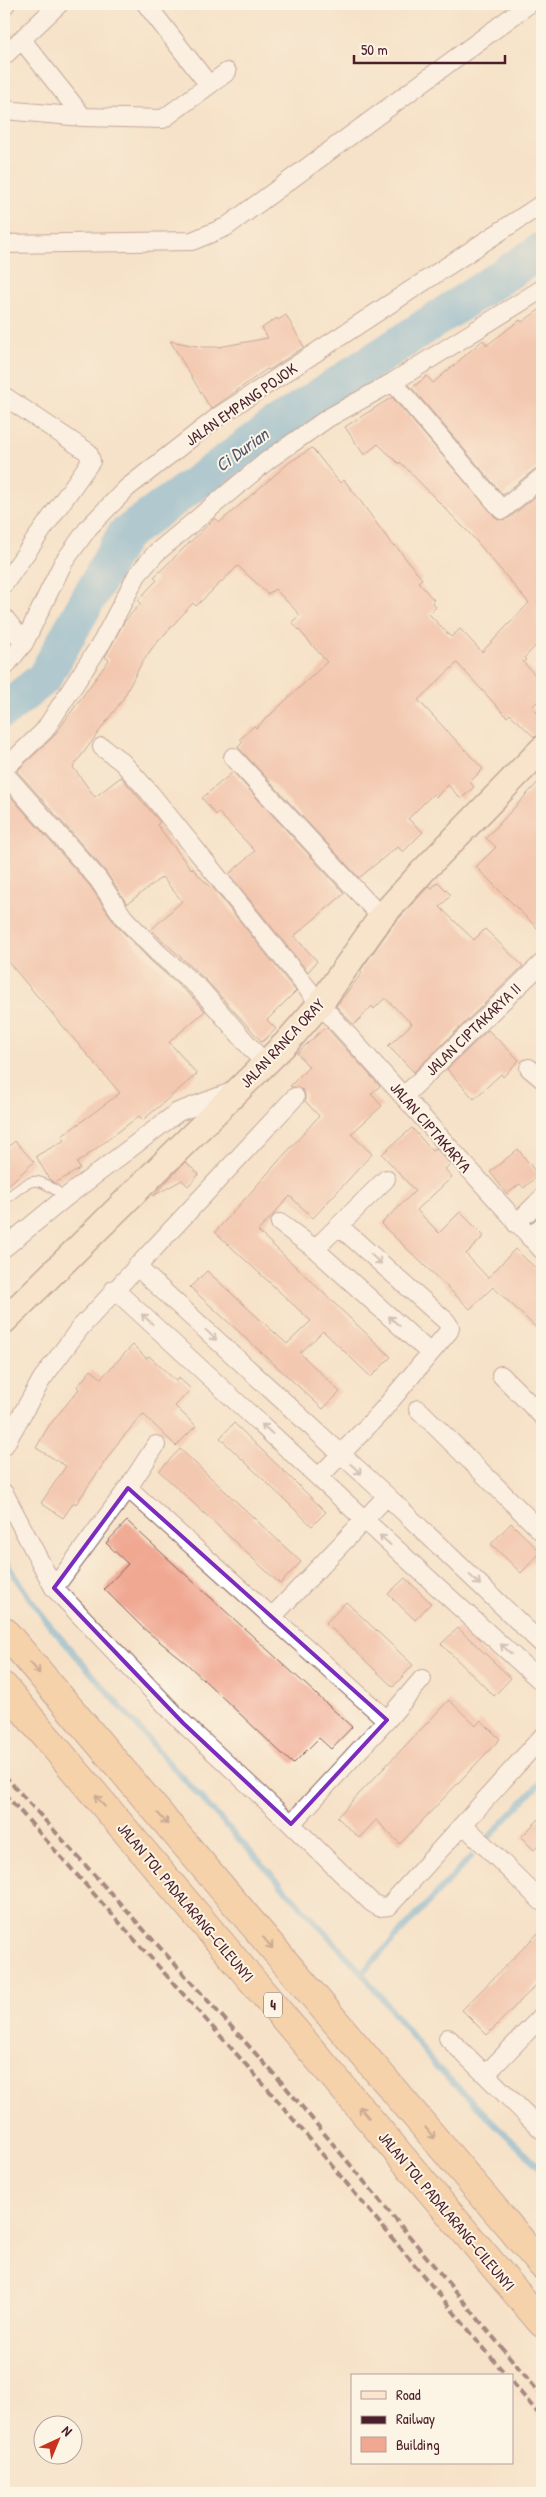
<svg xmlns="http://www.w3.org/2000/svg" width="546" height="2497" viewBox="0 0 546 2497" font-family="'Patrick Hand',sans-serif">
<rect width="100%" height="100%" fill="#fcf5e5"/>
<filter id="ink" filterUnits="userSpaceOnUse"><feTurbulence type="fractalNoise" baseFrequency=".02" numOctaves="2"/><feDisplacementMap in="SourceGraphic" scale="10" xChannelSelector="R" yChannelSelector="G"/><feConvolveMatrix kernelMatrix="1 2 1 2 8 2 1 2 1" color-interpolation-filters="sRGB"/></filter>
<filter id="wash" filterUnits="userSpaceOnUse"><feTurbulence type="fractalNoise" baseFrequency=".0096" numOctaves="4" result="noise"/><feDisplacementMap in="SourceGraphic" scale="20" xChannelSelector="R" yChannelSelector="G"/><feGaussianBlur stdDeviation="1.12" result="paint"/><feColorMatrix in="noise" values="0 0 0 0 0 0 0 0 0 0 0 0 0 0 0 0 0 1.4 0 .05"/><feComposite in="paint" operator="in"/></filter>
<g filter="url(#wash)">
<rect width="100%" height="100%" fill="#f6e2c8"/>
<g fill="none" stroke-linecap="round" stroke-linejoin="round">
<path stroke="#5daad6" stroke-width="6" d="M4,1555l11,22 31,44 124,143 192,209 73,92 107,105
M488,1838l54,-57
M362,1973l109,-116"/>
<path stroke="#5daad6" stroke-width="36" d="M4,710l40,-32 80,-143 162,-117 256,-168"/>
</g>
<g id="blocks">
<path fill="#f0a893" d="M542,308v159l-7,2 -32,26 -91,-107 15,-12 6,7 50,-43 4,5 33,-25 2,2z
M286,315l18,32 -35,23 -2,-1 -56,40 -41,-68 32,6h17l49,-9 -6,-10 15,-10 1,2z
M392,397l106,123 11,-2 33,-27v148l-18,19 2,2 -3,2 19,20v15l-10,10 10,11v17l-8,2 -24,-23 -3,3 -50,-54 -39,37 65,69 -13,13 4,5 -13,12 -13,-14 -12,12 -3,-3 -25,25 15,13 -20,20 -5,-5 -5,3 -34,28 -121,-131 5,-5 -3,-3 14,-13 2,2 71,-66 -35,-40 8,-7 -25,-26 -7,5 -30,-28 -42,40 -3,-3 -40,44 -12,17 -18,35 -50,68 22,30 26,-20 39,45 -3,3 34,44 1,-1 19,20 1,-1 84,104 -29,29 9,9 -14,13 -55,-61 -56,-51 31,-29 -20,-24 -35,27 -21,-32 -89,-101 36,-34 56,-77 -4,-3 19,-35 17,-19 -3,-3 19,-20 -3,-3 61,-59 5,4 70,-60 22,-14 28,35 4,-3 12,15 37,51 2,-1 27,34 -4,3 16,18 -2,2 4,5 -7,7 22,23 9,-8 22,23 47,-49 -58,-68 -71,-73 -1,2 -21,-20 -14,11 -19,-28z
M233,772l110,120 1,2 -50,42 23,25 -9,11 -79,-98 26,-23 -37,-39 -2,3 -14,-17z
M542,778v155l-66,-66 20,-20 -10,-9z
M4,789l86,97 26,39 35,36 41,36 13,14 -36,31 28,32 -54,46 -4,-4 -62,47 3,6 -25,14 -6,-4 -13,-23 29,-16 -3,-4 58,-43 -116,-136z
M438,882l13,13 -11,12 34,33 11,-11 38,37 -109,106 -26,-26 24,-22 -27,-26 -11,11 -2,-3 -18,19 -18,-19 26,-33 -2,-2 32,-45 37,-40 3,2z
M326,1027l54,59 -9,8 11,12 -31,28 21,20 -59,64 -23,-22 -32,35 133,126 -20,20 -48,-46 -23,22 40,39 -17,17 -133,-122 17,-16 80,73 24,-23 -96,-89 104,-116 -14,-15v-7l-2,-4 -13,-4 19,-19 -12,-14z
M488,1030l31,30 -16,17 -2,-3 -27,25 -27,-30z
M412,1128l20,23 4,-3 14,16 -5,5 7,8 -35,33 22,23 21,-21 24,24 -18,18 22,24 27,-29 27,25v59l-49,-46 -23,22 -89,-85 34,-33 -33,-37z
M15,1141l19,21 -30,27v-38z
M518,1149l20,26 -14,13 -4,-4 -13,10 -17,-22z
M185,1162l14,12 -11,12 -6,-6 -29,16z
M133,1345l13,13 3,-2 27,25 3,-3 12,11 -16,17 21,20 -20,20 -33,-32 -26,30 -41,60 -2,-2 -11,16 -22,-15 25,-37 -30,-18 12,-21 31,-38 -2,-2 14,-17 10,8z
M234,1423l92,89 -14,14 -92,-88z
M180,1449l121,113 -21,22 -121,-113z
M127,1521l225,206 -21,22 -12,-11 -26,26 -107,-101 -43,-35 -39,-39 24,-25 -22,-21z
M511,1523l30,29 -20,21 -30,-29z
M405,1578l26,25 -16,17 -27,-26z
M346,1602l67,63 -20,22 -67,-64z
M458,1628l53,50 -17,18 -53,-52z
M449,1700l27,26 5,-6 19,19 -100,105 -24,-24 -17,18 -22,-21z
M542,1816v25l-8,9 -13,-13z
M542,1929v50l-55,56 -25,-25z"/>
</g>
</g>
<g filter="url(#ink)">
<use href="#blocks" fill-opacity="0" stroke="#866362" stroke-width="1"/>
<g fill="none" stroke-linecap="round" stroke-linejoin="round">
<g stroke="#866362" stroke-width="11">
<path id="lane" d="M4,1200c32,-24 28,-25 62,-3"/>
</g>
<g stroke="#866362" stroke-width="20">
<path id="street" d="M146,4l63,81
M4,6l2,-2
M22,40l61,77
M4,56l55,-52
M4,110l79,7 80,2 64,-47
M4,244l188,-3 34,-14 303,-223
M393,382l109,128 40,-33
M4,396l84,56 3,9 -87,123
M4,617l20,26
M4,668l20,-25 39,-80 26,-36 38,-39 92,-72 323,-212
M102,747l20,15 28,31 170,211 222,246
M233,757l148,160
M4,769l40,-38 58,-89 35,-67 19,-22 112,-93 60,-42 65,-36 149,-93
M4,773l94,106 26,39 34,35 42,36 64,74
M529,1068l13,11
M404,1096l138,-133
M386,1179l-71,70 115,104
M280,1223l35,26
M516,1224l26,-26
M530,1238l12,-12
M4,1248l62,-51 112,-85 54,-20
M136,1266l251,230 155,148
M114,1289c143,131 284,263 428,393
M501,1375l41,41
M418,1409l124,123
M4,1446l38,-67 38,-51 215,-231
M320,1476l61,-64 68,-81 1,-4 -4,-6 -107,-95
M128,1488l28,-43
M4,1493l50,95 129,135 108,101
M387,1496l-115,121 115,103 -96,104 80,78 8,5 10,-1 153,-169
M54,1588l74,-100 144,129
M387,1720l35,-41
M464,1825l78,77
M448,2038l94,92
M486,2074l56,-58"/>
</g>
<g stroke="#866362" stroke-width="28">
<path id="secondary" d="M4,1321l282,-278 34,-39 61,-87 41,-45 120,-123"/>
</g>
<g stroke="#866362" stroke-width="30">
<path id="highway" d="M4,1631l538,634
M4,1687l538,636"/>
</g>
<use href="#lane" stroke="#fff" stroke-width="9"/>
<use href="#street" stroke="#fff" stroke-width="18"/>
<use href="#secondary" stroke="#fbe5cf" stroke-width="25"/>
<use href="#highway" stroke="#f6be87" stroke-width="28"/>
<path stroke="#4a1f2b" stroke-width="4" stroke-dasharray="8 4" stroke-linecap="butt" d="M4,1775l280,310 258,311
M4,1793l269,302 234,281
M512,2382l30,36"/>
</g>
<defs><path id="oneway-shaft" d="M-6 0H5M1.5-3L5.5 0L1.5 3" fill="none" stroke-width="1.6" stroke-linecap="round" stroke-linejoin="round" transform="scale(1.25)"/></defs>
<g stroke="#ae9aa0">
<use href="#oneway-shaft" transform="translate(376 1259) rotate(42)"/>
<use href="#oneway-shaft" transform="translate(147 1319) rotate(-138)"/>
<use href="#oneway-shaft" transform="translate(394 1321) rotate(-138)"/>
<use href="#oneway-shaft" transform="translate(211 1335) rotate(43)"/>
<use href="#oneway-shaft" transform="translate(267 1429) rotate(-138)"/>
<use href="#oneway-shaft" transform="translate(356 1469) rotate(42)"/>
<use href="#oneway-shaft" transform="translate(385 1540) rotate(-138)"/>
<use href="#oneway-shaft" transform="translate(475 1580) rotate(43)"/>
<use href="#oneway-shaft" transform="translate(506 1649) rotate(-138)"/>
</g>
<g stroke="#976754">
<use href="#oneway-shaft" transform="translate(35 1668) rotate(50)"/>
<use href="#oneway-shaft" transform="translate(100 1801) rotate(-130)"/>
<use href="#oneway-shaft" transform="translate(163 1819) rotate(50)"/>
<use href="#oneway-shaft" transform="translate(268 1943) rotate(50)"/>
<use href="#oneway-shaft" transform="translate(364 2112) rotate(-130)"/>
<use href="#oneway-shaft" transform="translate(430 2133) rotate(50)"/>
</g>
</g>
<path d="M0 0H546V2497H0ZM128,1488l259,232 -96,104 -108,-101 -129,-135z" fill="#f6e2c8" fill-opacity=".55" fill-rule="evenodd"/>
<path fill="none" stroke="#7b2cbf" stroke-width="4" stroke-linejoin="round" d="M128,1488l259,232 -96,104 -108,-101 -129,-135z"/>
<g text-anchor="middle" stroke-width="4" stroke-linejoin="round" paint-order="stroke">
<rect fill="#fcf5e5" stroke="#7f5f63" stroke-width="1" x="264" y="1992.5" width="18" height="25" rx="4"/>
<g font-size="15" font-weight="bold" fill="#4a1f2b">
<text x="273" y="2010">4</text>
</g>
<g font-size="16" fill="#4a1f2b" stroke="#fcf5e5">
<text transform="translate(241 404) rotate(-35)" y="6">JALAN EMPANG POJOK</text>
<text transform="translate(473 1029) rotate(-44)" y="6">JALAN CIPTAKARYA II</text>
<text transform="translate(282 1043) rotate(-47)" y="6">JALAN RANCA ORAY</text>
<text transform="translate(431 1127) rotate(49)" y="6">JALAN CIPTAKARYA</text>
<text transform="translate(186 1902) rotate(50)" y="6">JALAN TOL PADALARANG–CILEUNYI</text>
<text transform="translate(447 2211) rotate(50)" y="6">JALAN TOL PADALARANG–CILEUNYI</text>
</g>
<g font-size="18" font-style="italic" fill="#52576f" stroke="#fcf5e5">
<text transform="translate(242 450) rotate(-36)" y="6">Ci Durian</text>
</g>
</g>
<rect width="546" height="2497" fill="none" stroke="#fcf5e5" stroke-width="20"/>
<rect x="351" y="2374" width="162" height="90" fill="#fcf5e5" stroke="#b59f9b"/>
<rect x="361" y="2391" width="25" height="8" fill="#fbe5cf" stroke="#b59f9b"/>
<text x="396" y="2400" font-size="15" fill="#4a1f2b">Road</text>
<rect x="361" y="2416" width="25" height="8" fill="#4a1f2b" stroke="#b59f9b"/>
<text x="396" y="2424" font-size="15" fill="#4a1f2b">Railway</text>
<rect x="361" y="2437" width="25" height="15" fill="#f0a893" stroke="#b59f9b"/>
<text x="396" y="2450" font-size="15" fill="#4a1f2b">Building</text>
<g transform="translate(58 2440) rotate(44)"><circle r="24" fill="#fcf5e5" stroke="#b59f9b"/>
<path d="M0-4L9 19L0 12L-9 19Z" fill="#c8321e"/>
<text y="-8" font-size="14" font-weight="bold" text-anchor="middle" fill="#4a1f2b">N</text>
</g>
<path d="M354 55v8h151v-8" fill="none" stroke="#4a1f2b" stroke-width="2.5"/>
<text x="361" y="55" font-size="15" fill="#4a1f2b" stroke="#fcf5e5" stroke-width="4" paint-order="stroke">50 m</text>
</svg>
